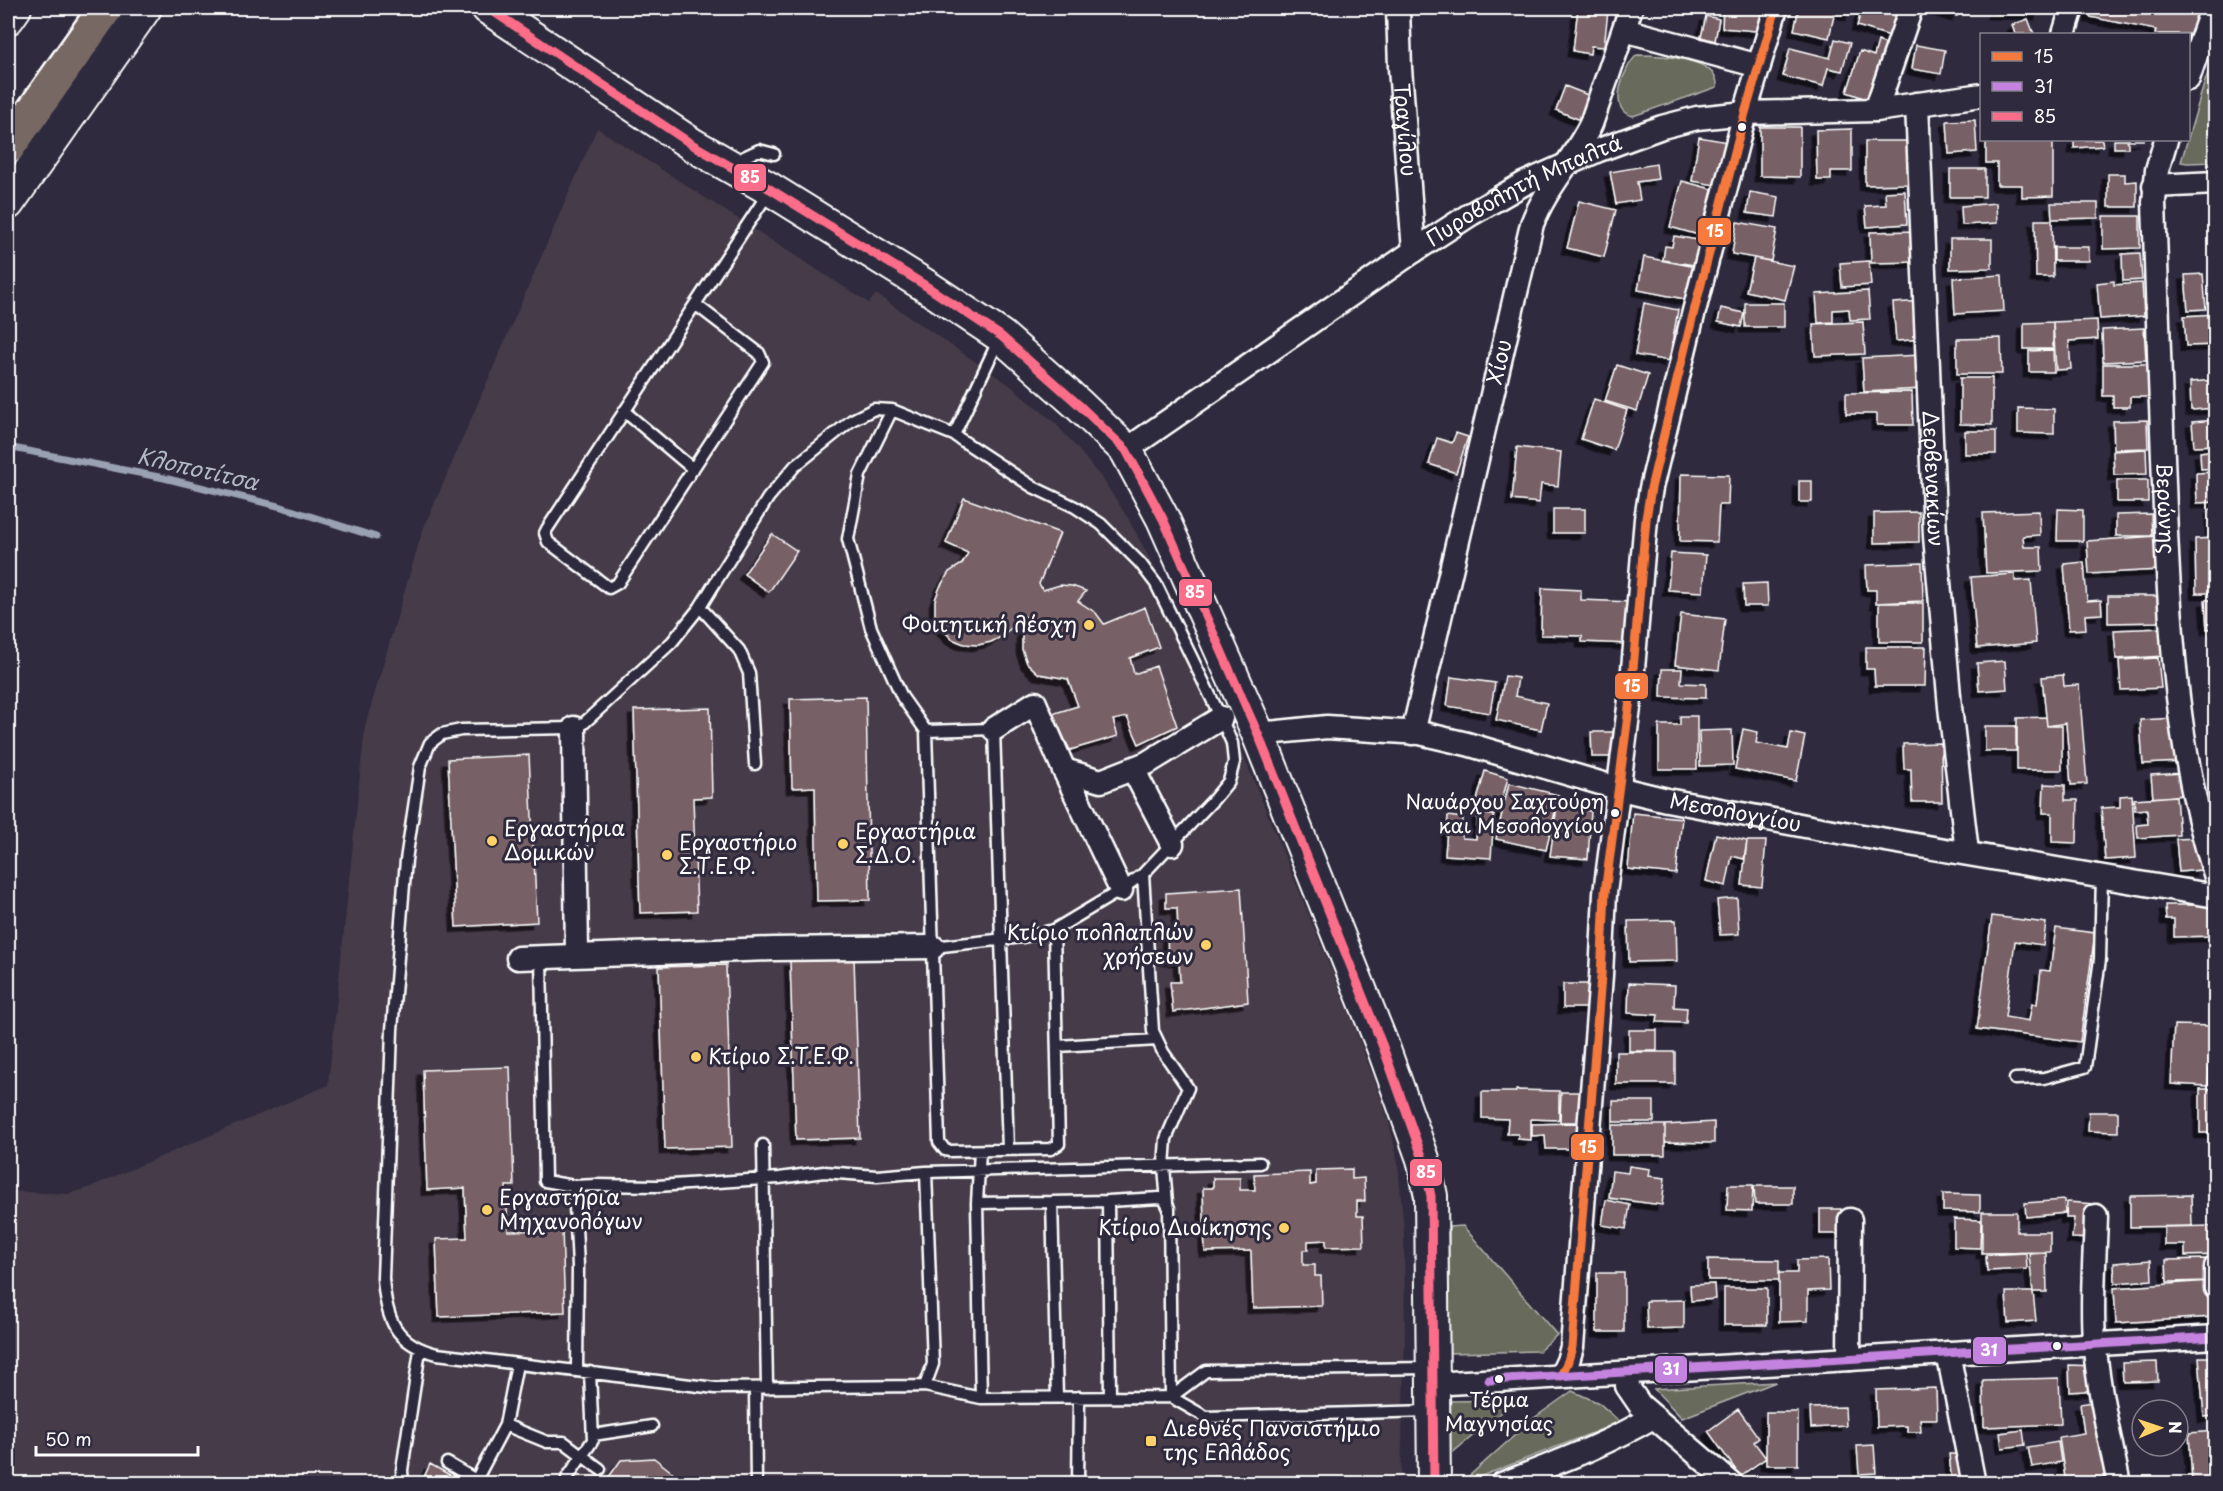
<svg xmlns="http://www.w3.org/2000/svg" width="2223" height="1491" viewBox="0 0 2223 1491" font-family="'Playpen Sans',sans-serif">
<defs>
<filter id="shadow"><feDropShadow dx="-5.5" dy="5.5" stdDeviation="0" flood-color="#0009"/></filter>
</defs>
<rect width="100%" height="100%" fill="#2f2a3d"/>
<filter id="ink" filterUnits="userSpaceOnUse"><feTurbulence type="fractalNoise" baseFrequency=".0167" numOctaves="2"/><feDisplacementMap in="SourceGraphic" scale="12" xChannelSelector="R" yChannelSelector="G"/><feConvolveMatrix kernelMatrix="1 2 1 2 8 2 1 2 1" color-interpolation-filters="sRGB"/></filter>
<g filter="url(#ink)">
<path fill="#453a49" d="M597,128l272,175 7,-9 135,92 45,38 22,25 26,32 24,37 30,56 86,183 104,253 36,96 8,28 6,29 6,68 1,103 -4,149h-1393v-292l60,3 17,-5 243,-104 37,-359 57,-194z"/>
<path fill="#676a5c" stroke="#b3b4ae" stroke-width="1.5" d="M2215,54v108l-28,1 -6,-1 23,-78z
M1637,55c20,0 83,2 80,32l-84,29c-27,-4 -9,-50 4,-61z
M1463,1226l94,109 -18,16 -91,2 1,-126z
M1776,1382l-94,36 -28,-29z
M1572,1391l27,12 19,17v3l-149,58 -1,-4 66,-59z
M1516,1400l-70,58 2,-57z"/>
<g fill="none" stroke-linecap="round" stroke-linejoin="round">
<path stroke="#99a1b2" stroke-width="7" d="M8,447l156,31 118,29 94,30"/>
</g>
<path fill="#776066" stroke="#fff" stroke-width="1.5" filter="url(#shadow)" d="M1578,8l30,3 -4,36 -13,-1 -1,8 -17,-3z
M1723,8h47l-2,24 -46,-4z
M1799,8h54l-2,7 -16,-4 -6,27 -35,-8z
M1862,8l12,4 1,-4h17l15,4 -7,27 -43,-13z
M1932,8h28l-3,8z
M1995,8h46l-1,6 -47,-1z
M2091,8h88l20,3 -9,42h-2v-19h-33l1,-4 -66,-13z
M1706,16l13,3 -4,22 -14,-4z
M2028,19l6,15h-19l-3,-9z
M1835,39l15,4 -8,28 -14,-3 -5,18 -40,-10 7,-28 40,10z
M1878,41l15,6 -21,54 -25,-9 13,-41 14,5z
M1916,45l29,5 -4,24 -29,-5z
M1565,86l28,11 -10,24 -27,-11z
M1975,120l2,32 -28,2 -2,-33z
M1760,127h40v50l-40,-1z
M1852,129v42h-21v9h-14l-1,-50z
M1699,137l29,5 -7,44 -29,-5z
M1986,140h67v56l-31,1v-12h-25v-22h-11z
M2074,140h28l1,6 -29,2z
M2114,140h30h-16v8h-14z
M1865,141h43v43l-43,1z
M1656,164l2,15 -21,3 3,18 -24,4 -6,-32z
M1950,169h35v28h-35z
M2108,174h17v8l12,-1v26h-29z
M1682,181l37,10 -13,46 -36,-10z
M1905,191l2,33 -40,3 -2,-21 21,-1 -1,-13z
M1750,192l29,5 -3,20 -29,-4z
M1579,201l37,9 -12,47 -37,-9z
M1996,203l1,20 -35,2 -1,-19z
M2051,203h47v15l-46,1z
M2103,216h37v32l-37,1z
M2035,220h17l1,57h-17z
M1737,222l40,7 -6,32 -39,-7z
M1920,231v31l-49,1 -1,-31z
M1674,236l30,5 -4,25 -37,-6 2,-14 7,1z
M1950,239h42v29l-42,1z
M2054,247h35v14h-35z
M2140,253l2,27 -19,1 -1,-27z
M1644,257l52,10 -6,33 -52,-10z
M1754,258l40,8 -9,34 -39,-9z
M1869,261l2,24 -29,2 -2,-24z
M2203,274l3,35 -18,1 -3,-35z
M2002,275l2,36 -49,3 -2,-36z
M2114,281v4l28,-2 2,33 -44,3 -3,-36z
M1868,291l2,28 -20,1 -1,-11 -16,1v12l-15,1 -2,-29z
M1924,301l2,38 -30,2 -3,-38z
M1644,303l34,7 -9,51 -34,-6z
M1745,303h39v24h-39z
M1721,308l23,5 -3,14 -23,-5z
M2216,314v31l-30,1 -2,-30z
M2097,320l1,19 -29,2 2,28 -15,1 -3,-48z
M1863,322l2,32 -50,2 -2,-32z
M2053,322v27h-29v-26z
M2144,328l2,32 -43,2 -1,-32z
M2001,338l1,36h-45v-35z
M2053,350l1,22h-25v-21z
M1921,355l2,34 -59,3 -2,-34z
M2103,364h46v33h-19v10h-17v-11h-10z
M1617,365l31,10 -11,36 -32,-10z
M1960,378h32v47l-32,-1z
M2216,380v28l-25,2 -1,-28z
M1912,392l1,33h-36v-11h-31v-21z
M1594,399l33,11 -13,40 -33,-11z
M2018,408l36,1v25l-36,-1z
M2147,420l1,28 -34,1 -1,-28z
M2216,420v25l-22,1 -2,-24z
M1965,431h31v23h-31z
M1456,433l12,4 -12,36 -27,-9 8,-26 15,5z
M1517,447l44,5 -3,34 -17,-2 -2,19 -27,-3z
M2146,449l1,25 -33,1 -1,-24z
M2216,450v18l-15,1 -1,-17z
M2216,472v30l-19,1 -1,-30z
M1681,474l48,1 -1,30h-9l-2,37 -37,-1z
M2117,480h31v22h-31z
M1799,481h13v21h-13z
M964,498l96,35 -21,51 4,6 17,-5 12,1 14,5 -8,10 18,12 8,11 41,-17 14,40 -29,11 4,16 22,-8 21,60 -38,18 -12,-27 -14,3 5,16 -48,14 -18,-36 26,-8 -10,-27 -29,-5 -12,-11 -5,-14v-15l8,-15 -11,-6 -7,14 -9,9 -12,6 -13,3 -14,-1 -12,-5 -9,-9 -8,-15v-15l5,-13 9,-15 13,-8 6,-11 -22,-10z
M1553,509h32v24h-32z
M2058,509l25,1v31h-26z
M2211,509h5v28h-5z
M2039,511l1,24 -17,1 1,11h17l1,24 -56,2 -3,-60z
M1919,512v30l-45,1v-30z
M2151,514l1,22h-36v-21z
M772,534l25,17 -28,41 -25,-18z
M2157,536l2,34 -70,4 -2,-33z
M2216,538v55h-20l-1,-54z
M1671,553l35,2 -3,37 -35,-2z
M2084,562l3,39 14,-1 1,14 -17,1 1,14 -17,1 -5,-66z
M1922,563l1,38 -47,2v-13h-9l-1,-25z
M2015,574v7l16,-1 5,63 -59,5 -6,-71z
M1767,583l1,23h-24l-1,-22z
M1542,588l39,2v10l51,2 -1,42 -49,-2v-6l-41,-1z
M2108,596h53v26l-53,1z
M2205,600h11v28l-9,1z
M1879,603h44v39h-44z
M1681,614l44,5 -6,51 -44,-5z
M2164,628l1,28 -49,3 -2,-29z
M1866,647h60l-1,39h-50l-1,-17h-8z
M2158,658l3,30 -40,2 -2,-30z
M2005,661l2,28 -28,2 -2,-28z
M1662,669h20l-1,14 25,1v14l-45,-1z
M2063,675l1,11 15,-1 8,99 -16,1 -5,-62 -19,3 -5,-49z
M1505,676l13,2 -3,18 32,7 -6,27 -45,-10z
M1451,677l44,6 -5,30 -43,-7z
M866,697l4,203 -53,1 -2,-114 -23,1 -2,-89z
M710,708l2,89 -19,1 4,113 -57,2 -6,-203z
M1680,716h17v53h-38v-44h21z
M2046,717l1,9h15v44h-45v-52z
M2177,718l3,44 -37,2 -3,-44z
M1985,726h31v25h-31z
M1743,729l15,3 -2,11 32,6 3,-16 14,3 -9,45 -61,-12z
M1732,730l1,35 -33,1 -1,-35z
M1591,732h25v25h-24z
M1941,743l1,59h-30l-1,-33h-7l-1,-25z
M529,755l8,167 -81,5 -8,-168z
M1485,771l23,7 -8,29 -23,-7z
M2183,773l1,22 -31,3 -2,-23z
M1509,783l50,12 -13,55 -50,-11z
M2044,784l21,1v15h13l-1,43 -25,-1v-29h-9z
M2132,795l4,63 -31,2 -4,-52 19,-1v-11z
M2176,796l3,39 -41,3 -1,-13 11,-1 -1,-15 -12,1 -1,-11z
M1558,799l17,1v9l16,2 -3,48 -38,-3z
M1633,813l49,5 -6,56 -48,-5z
M1478,814l16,1 -3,43 -46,-3 3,-39 15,2 -1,20 14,1z
M1716,834l31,7 -3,18 -12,-3 -6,30 -20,-5z
M2199,838l2,32 -22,2 -3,-33z
M1747,841h19l-4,46 -20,-2z
M1241,888l7,114 -75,10 -3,-30h10l-1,-22h-11l-1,-30 11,-1 -1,-21h-11v-15z
M1737,898l2,36 -19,1 -3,-35z
M2165,905h51v31l-42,1v-18h-8z
M1992,916l54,7 -3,22 -28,-4 -10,76 24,4 3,-17h5l4,-34 9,1 6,-43 39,5 -15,109 -103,-13z
M1676,920l1,41 -48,1 -1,-41z
M854,959l6,179 -64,2 -6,-179z
M726,965l6,182 -67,2 -6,-182z
M1629,983l46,2 -1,22 13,1 -1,15 -29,-1 1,-7 -30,-2z
M1563,984h32v24h-32z
M2174,1025l42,1v43l-7,-1 -1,18 -37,-2z
M1629,1030h28v21h-28z
M1616,1052h59v32h-59z
M510,1067l4,119h-8l2,45 54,-1 3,82 -126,5 -3,-78 31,-1 -2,-50 -38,2 -4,-120z
M2200,1089h16v44h-16z
M1516,1090l43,1v29l-28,-1v21l-13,-1v-5h-11l1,-15 -26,-1v-26h34z
M1561,1092h27v30h-28z
M1613,1101h41v21h-41z
M2089,1112h29v20l-30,-1z
M1714,1122v21l-49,-1v-17z
M1578,1123l1,26h-33l-1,-14 -13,1v-12z
M1612,1125h53v30h-53z
M1629,1166l21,3 -1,7 16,2 -3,27 -53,-7 3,-27 16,2z
M1352,1169v10l12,-1 1,23h-8v15h6l1,30 -38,1v-7l-18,1v9h-5v15h12v11h6l1,30 -69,2 -2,-57 -46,1 -2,-64h10v-10h27v12h15l-1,-16 56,-2v13l6,-1v-14z
M1728,1185h25l-1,26 -25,-1z
M1754,1186h39v18h-38z
M1943,1194l37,1v17l-37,-1z
M2191,1195l1,31 -62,1v-31z
M1606,1200l24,5 -4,24 -24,-4z
M2064,1200l1,13 -39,4 -1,-14z
M2067,1202l29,2 -1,35 -23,-1 2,-20h-8z
M1820,1209h21v25h-21z
M1982,1212h35v20h33v20l-68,1z
M1954,1219l27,1 -1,28 -26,-1z
M2215,1226v29l-30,1v-11h-21v-18z
M2026,1253l1,16 -40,2 -1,-16z
M2046,1253l1,39h-14l-4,-38z
M1708,1259l71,1v20h-71z
M1828,1259l1,31 -21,1v30l-29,1v-49h18v-13z
M2210,1259l1,22 -44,1 -1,-22z
M2151,1260l1,20 -37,3 -1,-20z
M1597,1273h27v59h-27z
M2210,1281l3,36 -97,6 -2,-35z
M1714,1284l1,15 -24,2 -1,-16z
M1724,1288h43v37h-43z
M2006,1292h27l3,29 -28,2z
M1684,1300v28l-37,1 -1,-28z
M2199,1357h17v59l-12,1z
M2157,1362l1,19 -35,1 -1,-19z
M2069,1365l28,1 2,24 -29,2z
M2059,1378l2,46 -77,3 -1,-47z
M1936,1388l1,31h-17l1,13h-14v-6l-30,1 -1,-37z
M2092,1402l25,73 -51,9 -7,-47 25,-4 -4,-29z
M1845,1407l1,19 -35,2 -1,-20z
M1738,1409l21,29 -5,4 12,16 -26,18 -32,-45z
M1766,1412h32v53h-32z
M2023,1430l2,15 -23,3 -2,-15z
M2216,1431v48l-24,2 -3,-48z
M2058,1442l3,20 -29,5 -4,-20z
M1874,1445l2,28 -17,1 -2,-28z
M1949,1454h19l4,30h-20z
M654,1458l23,18v8h-73l17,-24z
M430,1464l36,20h-45z"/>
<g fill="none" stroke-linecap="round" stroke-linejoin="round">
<g stroke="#fff" stroke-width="15">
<path id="lane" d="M737,167l7,-10 15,-7 15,4
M695,304l64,49 4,9 -145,221 -9,5 -61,-46 -3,-9 2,-4 222,-337
M999,339l-45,96 -62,-25 -18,-1 -22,11 -57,46 -27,32 -68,109 -28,35 -89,82 -9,4 -113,2 -19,4 -12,9 -10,24 -14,93 -14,170 -9,248c3,41 12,66 54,76l278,34 210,-2 56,12 190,-1 35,20 225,-6
M892,410l-32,65 -12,64 23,89 31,69 24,34
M624,411l69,58
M700,607l39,43 10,23 6,91
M1143,874l10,157 10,21 25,36 -22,51 -2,27 3,37
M933,947l90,-10 31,-7 67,-40 22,-16 72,-76 14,-17 5,-19 -2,-19 -11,-25 -65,-134 -16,-21 -39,-39 -26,-17 -42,-20 -79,-52
M541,957l4,224 29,5 22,-1 61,1 122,-8 45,-6 53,4 49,-4 7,192 -8,22
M1058,1046l99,-6
M2015,1079l29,-1 41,-11 15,-108 2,-83
M763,1145l4,243
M1008,1150l-14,-421 -68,2 13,411 6,8 4,1 102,-2 8,-5 -5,-214
M926,1172l334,-9
M574,1186l4,80 -1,105
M1052,1202l56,-1
M977,1203l3,-52
M755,1388l1,96
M1110,1397l-2,-196 51,-3 5,1 5,9 2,189
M1171,1397l35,-26 223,-3
M981,1398l-4,-195 75,-1 5,195
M505,1425l12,-61
M593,1435l59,-9
M447,1463l29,17 29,-55 42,17h17l36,27
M1544,1467l8,17
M403,1484l-1,-14 18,-120
M568,1484l-1,-6 26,-38 -3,-68
M1078,1484l1,-87"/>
</g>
<g stroke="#fff" stroke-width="27">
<g id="street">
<path id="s1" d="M1398,8l2,60 14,183"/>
<path d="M1624,30l135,36"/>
<path d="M2064,34l8,-26"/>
<path d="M2188,79l24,-71"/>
<path id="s2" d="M1917,104l18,432 15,171 17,145"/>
<path d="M1876,110l35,-102"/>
<path id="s3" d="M2166,140l-9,30 -3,32c3,102 7,205 11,307 5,123 12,250 51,368"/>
<path d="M2154,186l62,-3"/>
<path id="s4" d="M1126,450l288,-199 57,-37 54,-31 74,-33 63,-23 35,-9 48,-5 131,-3 106,-15"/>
<path d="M574,728l3,227"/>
<path d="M994,729l41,-26 29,67 57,120"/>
<path id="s5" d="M1413,733l119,-509c14,-37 42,-65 59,-100l40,-116"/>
<path id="s6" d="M1258,734l69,-7 93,6 47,11 150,44 50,12 154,29 395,67"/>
<path d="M1133,769l39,75"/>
<path d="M1064,770l37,11 46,-18 74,-45"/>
<path d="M518,958l256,-9 159,-2"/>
<path d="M2096,1216c-1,41 -5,82 -2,123 4,49 15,96 25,145"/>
<path d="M2216,1267v21"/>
<path d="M1948,1353l26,131"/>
<path d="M1849,1359l1,-139"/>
<path d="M1629,1372l-2,14 13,19 92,79"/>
<path d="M1561,1376l7,-15 4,-14 29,-371 4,-83 26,-201 15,-173 5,-31 39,-161 55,-214 31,-105"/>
<path d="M1432,1384l784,-47"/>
<path d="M1502,1484c51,-20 104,-39 151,-67"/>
</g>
</g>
<g stroke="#fff" stroke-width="36">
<path id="secondary" d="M488,8l205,137 77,44 153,95 78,52 78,69 47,45 37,69 95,215 125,313 40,112 8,37 3,288
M8,18l7,-10
M8,203l137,-195"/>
</g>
<g stroke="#fff" stroke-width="38">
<path id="primary" d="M8,147l98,-139"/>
</g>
<use href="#lane" stroke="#2f2a3d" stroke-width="10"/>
<use href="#street" stroke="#2f2a3d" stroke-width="22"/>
<use href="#secondary" stroke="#2f2a3d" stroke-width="32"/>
<use href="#primary" stroke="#776864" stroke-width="33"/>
<g stroke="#2f2a3d" stroke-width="14">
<path id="bus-1" d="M1561,1376l7,-15 4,-14 29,-371 4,-83 26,-201 15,-173 5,-31 39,-161 55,-214 31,-105"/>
</g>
<g stroke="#2f2a3d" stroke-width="14">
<path id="bus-2" d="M1489,1380l727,-43"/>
</g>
<g stroke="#2f2a3d" stroke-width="14">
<path id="bus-3" d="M488,8l205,137 77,44 153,95 78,52 78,69 47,45 37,69 95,215 125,313 40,112 8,37 3,288"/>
</g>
<use href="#bus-1" stroke="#f6793e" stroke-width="9"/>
<use href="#bus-2" stroke="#c483df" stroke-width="9"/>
<use href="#bus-3" stroke="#fb6d88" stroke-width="9"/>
</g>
</g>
<g fill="#fff" stroke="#2f2a3d" stroke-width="2">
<circle cx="1742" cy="127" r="5"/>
<circle cx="1615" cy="813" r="5"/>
<circle cx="2057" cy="1346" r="5"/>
<circle cx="1499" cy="1379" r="5"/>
</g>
<g fill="#ffd166" stroke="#2f2a3d" stroke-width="2">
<circle cx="1089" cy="625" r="6"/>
<circle cx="492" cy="841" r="6"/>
<circle cx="843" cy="844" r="6"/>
<circle cx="667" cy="855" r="6"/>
<circle cx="1206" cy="945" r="6"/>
<circle cx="696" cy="1057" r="6"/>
<circle cx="487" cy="1210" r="6"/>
<circle cx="1284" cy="1228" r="6"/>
<rect x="1145" y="1435" width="12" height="12" rx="3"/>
</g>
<g text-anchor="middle" stroke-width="6" stroke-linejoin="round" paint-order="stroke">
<g font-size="20" fill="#fff" stroke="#2f2a3d" text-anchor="end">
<text x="1604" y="809">Ναυάρχου Σαχτούρη<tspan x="1604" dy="24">και Μεσολογγίου</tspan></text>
<text x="1499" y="1407" text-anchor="middle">Τέρμα<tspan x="1499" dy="24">Μαγνησίας</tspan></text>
</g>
<g font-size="21" fill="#fff" stroke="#2f2a3d">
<text dy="7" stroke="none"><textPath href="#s1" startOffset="122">Τραγίλου</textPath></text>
<text dy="7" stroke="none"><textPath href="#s4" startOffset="476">Πυροβολητή Μπαλτά</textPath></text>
<text dy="7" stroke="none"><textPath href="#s5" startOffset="381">Χίου</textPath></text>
<text dy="7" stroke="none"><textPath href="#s2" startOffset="375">Δερβενακίων</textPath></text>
<text dy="7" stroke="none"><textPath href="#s3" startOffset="370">Βερώνης</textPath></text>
<text dy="7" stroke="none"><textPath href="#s6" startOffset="488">Μεσολογγίου</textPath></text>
</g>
<g font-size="21" fill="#fff" stroke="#2f2a3d" text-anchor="start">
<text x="1077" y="632" text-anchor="end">Φοιτητική λέσχη</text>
<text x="504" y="836">Εργαστήρια<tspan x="504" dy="24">Δομικών</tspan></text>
<text x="855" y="839">Εργαστήρια<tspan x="855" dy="24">Σ.Δ.Ο.</tspan></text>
<text x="679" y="850">Εργαστήριο<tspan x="679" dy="24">Σ.Τ.Ε.Φ.</tspan></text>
<text x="1194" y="940" text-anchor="end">Κτίριο πολλαπλών<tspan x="1194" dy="24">χρήσεων</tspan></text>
<text x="708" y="1064">Κτίριο Σ.Τ.Ε.Φ.</text>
<text x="499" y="1205">Εργαστήρια<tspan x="499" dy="24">Μηχανολόγων</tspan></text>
<text x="1272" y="1235" text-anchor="end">Κτίριο Διοίκησης</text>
<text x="1163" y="1436">Διεθνές Πανσιστήμιο<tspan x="1163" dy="24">της Ελλάδος</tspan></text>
</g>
<g font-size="22" font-style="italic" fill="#b2b9c5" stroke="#2f2a3d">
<text transform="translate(198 469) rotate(13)" y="8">Κλοποτίτσα</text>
</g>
</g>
<g stroke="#2f2a3d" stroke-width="2">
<rect x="733" y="163" width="34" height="29" rx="6" fill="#fb6d88"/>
<rect x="1697" y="217" width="35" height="29" rx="6" fill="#f6793e"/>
<rect x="1178" y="578" width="35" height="29" rx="6" fill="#fb6d88"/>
<rect x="1614" y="672" width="35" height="28" rx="6" fill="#f6793e"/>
<rect x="1570" y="1133" width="35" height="28" rx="6" fill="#f6793e"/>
<rect x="1409" y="1158" width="34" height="29" rx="6" fill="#fb6d88"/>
<rect x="1972" y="1336" width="35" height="29" rx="6" fill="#c483df"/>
<rect x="1654" y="1355" width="34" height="29" rx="6" fill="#c483df"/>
</g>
<g font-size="16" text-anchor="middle" font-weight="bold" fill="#fff">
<text x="750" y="183">85</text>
<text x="1715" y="237">15</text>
<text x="1195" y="598">85</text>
<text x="1632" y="692">15</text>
<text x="1588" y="1153">15</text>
<text x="1426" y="1178">85</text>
<text x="1989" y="1356">31</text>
<text x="1671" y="1375">31</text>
</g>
<rect width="2223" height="1491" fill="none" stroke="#2f2a3d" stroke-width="30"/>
<rect x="15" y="15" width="2193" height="1461" fill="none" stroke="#fff" stroke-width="2" filter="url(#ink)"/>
<rect x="1980" y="33" width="210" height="108" fill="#2f2a3d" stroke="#827f8b" stroke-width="1.5"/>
<rect x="1992" y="52" width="30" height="9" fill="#f6793e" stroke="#827f8b" stroke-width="1.5"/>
<text x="2034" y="63" font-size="18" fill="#ffffff">15</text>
<rect x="1992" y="82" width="30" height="9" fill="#c483df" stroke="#827f8b" stroke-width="1.5"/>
<text x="2034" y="93" font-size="18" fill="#ffffff">31</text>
<rect x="1992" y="112" width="30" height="9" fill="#fb6d88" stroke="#827f8b" stroke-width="1.5"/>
<text x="2034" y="123" font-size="18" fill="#ffffff">85</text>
<g transform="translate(2160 1428) rotate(88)"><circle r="28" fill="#2f2a3d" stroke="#827f8b" stroke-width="1.5"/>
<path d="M0-4.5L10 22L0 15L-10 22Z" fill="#ffd166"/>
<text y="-9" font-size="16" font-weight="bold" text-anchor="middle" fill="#ffffff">N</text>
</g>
<path d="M36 1446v9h162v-9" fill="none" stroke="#ffffff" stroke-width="3"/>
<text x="45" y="1446" font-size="18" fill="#ffffff" stroke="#2f2a3d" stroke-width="4.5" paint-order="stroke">50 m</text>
</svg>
